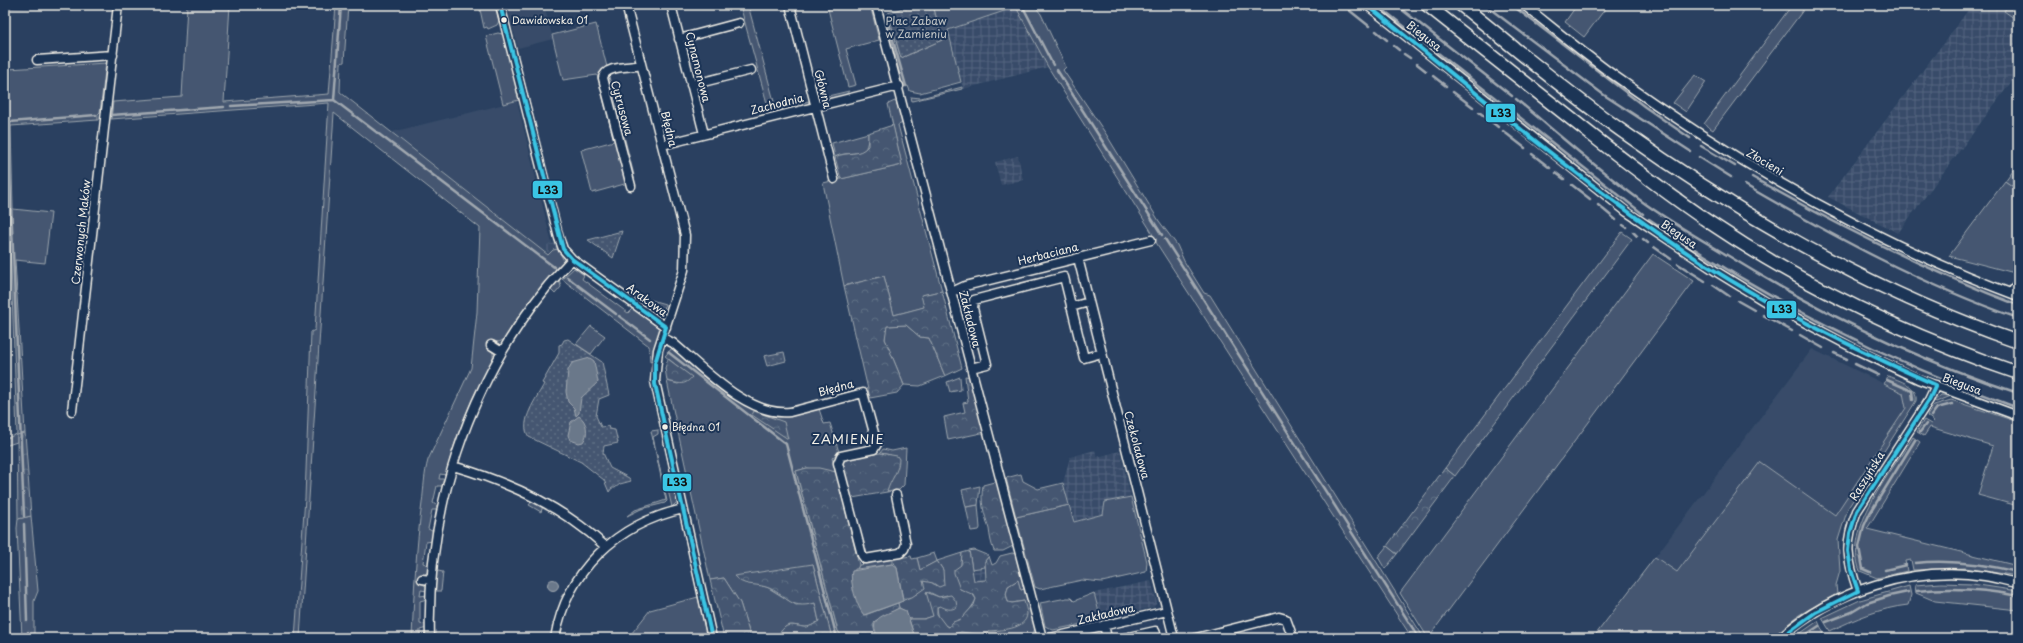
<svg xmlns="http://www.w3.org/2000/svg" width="2023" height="643" viewBox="0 0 2023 643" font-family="'Playpen Sans',sans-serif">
<defs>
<pattern id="industrial-grid" width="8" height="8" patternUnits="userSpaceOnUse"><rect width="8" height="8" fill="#374c69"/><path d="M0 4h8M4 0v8" fill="none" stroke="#55667e"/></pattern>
<pattern id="forest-crowns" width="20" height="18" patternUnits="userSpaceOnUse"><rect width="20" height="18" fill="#445771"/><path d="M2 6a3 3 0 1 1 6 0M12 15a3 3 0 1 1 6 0" fill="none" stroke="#607085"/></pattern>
<pattern id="park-dots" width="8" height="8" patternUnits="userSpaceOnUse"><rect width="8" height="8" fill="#445771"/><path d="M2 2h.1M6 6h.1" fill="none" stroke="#607085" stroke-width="1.8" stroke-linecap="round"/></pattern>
</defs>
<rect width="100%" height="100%" fill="#2a4060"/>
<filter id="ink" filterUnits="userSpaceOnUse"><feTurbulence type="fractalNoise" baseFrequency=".025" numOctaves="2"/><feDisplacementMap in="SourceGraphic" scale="8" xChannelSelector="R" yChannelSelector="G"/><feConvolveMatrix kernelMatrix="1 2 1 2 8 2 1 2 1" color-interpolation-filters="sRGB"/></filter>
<g filter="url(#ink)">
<path fill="#374c69" d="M507,5h37l9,34 -35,9z
M517,101l35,143 -6,1 1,6 6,-1 -5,6 -156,-124z
M1812,349l91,44 3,15 -71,107 -75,-53 -83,110 -22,-15z"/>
<path fill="url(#industrial-grid)" d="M1972,5h37l-5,6 14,10v52l-120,160 -70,-36z
M1016,6l32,61 -85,22 -15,-59z
M1018,156l5,24 -22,5 -6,-23z
M556,243l2,6 -11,3 -1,-7z
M1095,450l2,7 23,-6 11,46 -26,5 -2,12 -29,8 -11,-39 7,-26z
M985,567l1,13 -12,1 -2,-12z
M1151,581l6,21 -3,5 -53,13 -7,-27z"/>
<path fill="#445771" stroke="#9ca4ac" d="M5,5h63l-63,3z
M187,5h43l-6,97 105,-8 7,-89h12l-4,57 -3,1 -1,29 208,163 5,-5 5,-1 6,12 -9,8 1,2 -22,26 -29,42 -6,3 -5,-1 -5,6 4,5c2,13 -11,29 -17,39 -12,27 -24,56 -30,84l-6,-1 -1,5h6l-1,7h-7l-4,17 6,4 -2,3h-5l-4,19 6,3 -1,9 -7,1 -3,21 7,3 -2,6 -6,4 -1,7 6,4v4l-6,-1 -1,6 7,-1v4l-7,2v22l5,1 2,4 -7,2v8h-8c2,-46 4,-90 10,-135 2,-15 2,-29 6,-43l43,-92 6,-56 3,-84 -146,-115 -34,525h-5l10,-140 6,-166 4,-2 14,-227 -218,16 2,-17 69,-5z
M479,5h17l3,16 -2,4 -9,4 -1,-2 -3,1z
M740,5h8l27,100 -7,2z
M827,5h43l9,35 -33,9 10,36 -8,2z
M933,5h101l7,9 25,53 -3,3 43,64 53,87 18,24 7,16 20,32 6,2 214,343h-12l-255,-394 -6,-13 -103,-164 -32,-60 -68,23 13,52 -41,11 -10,-2 -2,-5 -5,1 -15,-62 3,-1 10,34 41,-18z
M1577,5h31l-24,32 -19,-15z
M1792,5h15l-94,125 -9,-6z
M2009,5h9v16l-14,-10z
M5,14l3,55 98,-6 -6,49 -2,2v6l-87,6 2,83 38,4 -6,50 -30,-3 10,173 -8,2v7l-12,4v-7l12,-5 -12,-337z
M596,24l11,43 -3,3 24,113 -36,10 -11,-43 33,-9 -17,-66 -34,5 -11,-45z
M498,33l4,1 3,5 14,61 -16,4 -17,-68z
M608,73l26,102 -3,1 -25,-100z
M1695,75l11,7 -20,30 -13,-9z
M816,83l3,12 5,2 25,-6 -3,4 -26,5 -2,-1 -4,-15z
M962,87v2l-50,12 -1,-4 10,1z
M809,101l-1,3 -26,7 -5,-2z
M895,101l5,9 3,13 -5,2 44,166 -20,4 3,12 -31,8 -10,-39 -40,10 -21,-103 79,-18 -14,-61z
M868,133c1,29 -15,15 -33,24l-3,-14z
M2005,181l7,5 6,-1v84l-7,3 -62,-16z
M1622,232l10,7 -177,237 -10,-8z
M1653,254l41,27 -266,357 -28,-45z
M574,268l10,7 -2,4 46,34 5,-5 26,20 1,5 -8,28 -2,1 -1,-16 -87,-67z
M559,279l2,8 -6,7 -4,-4z
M641,297l24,7 -1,8 1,2 -8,2 -20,-14z
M906,325l14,12 9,1 16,38 -25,10 -16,-1 -19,-46 1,-13z
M591,326l14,10 -14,18 -15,-10z
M673,347c29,24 72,71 113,69 11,0 23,-5 33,-7l5,15 6,-1 9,29 -7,6 4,14 -29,-4 -11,3 42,160 6,7h-12l-19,-74 -51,22 5,1 29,18 19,-2 4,18c-4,3 -10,7 -16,6 -14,-3 -18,-4 -26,11h-26l-11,-35 -16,-25 -14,2 -43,-199 11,3 13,-7 -26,-21z
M1888,376c12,5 30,9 28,25l-68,107 -10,32 2,31 -4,14 1,9 -38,21 -28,23h-178l62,-81 22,15 83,-110 75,53 71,-107 -3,-15 -19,-9z
M1941,395l10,1 -15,6 -2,-1z
M1951,400l67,22v84l-40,-11 15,-49 -63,-19 -6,9 -7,-4 7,-12 7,4 3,-3 -7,-5 7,-11z
M658,430v4l-5,3 14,64 -2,2 -24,6 -14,7 8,-6 31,-10 -15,-69z
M1913,437l7,5 -53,87 151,37v10l-53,-8 -52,2 -2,-10 -6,1 2,10 -30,7 -17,-7c-17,-43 31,-98 53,-134z
M906,448l-2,37 -5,5 -12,2 2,-9 5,-7 -3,-21 -11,-2 3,-4 9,2z
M675,489l2,13 -5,5 -4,-17z
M1131,497l16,65 -1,10 -44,10 -20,-2 -42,9 -5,-2 -19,-70 53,-12 5,17 29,-8 2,-12z
M532,501l11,5 -2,6 -12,-7z
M978,505l2,23 -1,2 -8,1 -5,-24z
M31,516l7,75 -4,10v37h-12l-5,-110 1,-9z
M1387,546l10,8 -12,15 -7,-12z
M974,550l15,6 -4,5v6l-13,2 -3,-18z
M934,553l3,8 25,-8 -1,12 -3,4 2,20 11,3 5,7c-2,6 -11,17 -16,21 -5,3 -8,2 -11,7 -9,-2 -11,-11 -12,-19l10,-13 -8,2 -10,-5 4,24 -9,3h-15l-4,-8 -6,-3 -1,-5 20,-10 5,-12h7l6,5 7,-16 -6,-9 -17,9 -3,-12z
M589,556l2,1c-6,7 -26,38 -30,40z
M892,559v5l-35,5 2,-4z
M438,571l5,1 -2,19h-6l1,-18z
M1018,580l3,10 3,-1 11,38 -2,9 -3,2h-88l19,-6 20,3 8,-4h6l21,-5 8,-25 -12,2 -4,-1 -2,-8 2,-8z
M1941,583l31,1 46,7v19l-83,-9 -19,-8 -1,-8z
M1909,586l2,9 -3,10c-28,3 -53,14 -78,26l-8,-13 38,-18z
M1094,593l7,27 -48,10 -8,-4 -5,-23 27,-5h4l3,3z
M698,597l9,41h-79l22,-28z
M1818,621l6,13 -8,4 -21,-1z"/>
<path fill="url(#forest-crowns)" stroke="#9ca4ac" d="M893,125l9,40 -61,14 -6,-22c12,-6 24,0 33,-11v-13z
M2018,163v22l-6,1 -7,-5z
M884,276l10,39 30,-8 -3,-12 21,-4 20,77 -17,8 -16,-38 -9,-1 -14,-12 -19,1 -2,13 19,46 -7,8 -27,5 -26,-112z
M668,359l24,18c-8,10 -14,6 -25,4l-2,-13z
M965,376l6,1 15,55 -38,8 -4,-23 21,-5 -2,-9 5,-1z
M960,377l1,13 -11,2 -3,-10z
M754,411l30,11 4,17 -36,-24z
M25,433l6,83 -13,3 -1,-84z
M880,453l17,3 2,3c0,13 -9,21 -12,33l-35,6 -10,-33 3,-6z
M807,468h12l17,4 23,93 -2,4h-2c0,17 0,32 10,46l33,-12 1,5 -24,13c-3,7 0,11 4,17h-35l-6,-7 -42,-160z
M1445,468l10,8 -58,78 -10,-8z
M1021,474l2,7 15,8 25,-6 6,22 -53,12 -10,-39z
M998,481l17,64 -12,6h-9c-3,-8 -4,-14 -5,-22 -5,-17 -9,-26 -6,-44z
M980,486l-2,19 -12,2 -4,-17z
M969,551l5,30 12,-1 -1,-19 4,-5 3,9 4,-2 4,-7 12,-3 5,1 7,35 -3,1 -3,-10 -10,6 -2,8 2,8 4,1 12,-2c1,4 3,9 3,13 -1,16 -27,16 -38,17l-1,2 -7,2 -20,-3 -19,6h-27l-6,-19h15l9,-3 -7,-24 13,5 12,-2 5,6 1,6c-7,4 -10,2 -17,-1l-3,1v7l9,12 3,1 4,-5 8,-3 13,-14 2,-6 -2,-4 -14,-6 -6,-16v-3l7,-5 1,-12z
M911,556l1,3 5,-1 3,12 17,-9 6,9 1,15 -5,2 -6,-4 -10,-2 2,7 -13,9 -9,2 -6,-31 -5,-9z
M813,564l19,74h-55c8,-15 12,-14 26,-11 6,1 11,-3 16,-6l-4,-18c-27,8 -29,-10 -49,-16 -13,-4 -22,0 -32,-11z
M724,578l16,25 11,35h-27l-14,-58z"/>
<path fill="url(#park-dots)" stroke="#9ca4ac" d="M911,5h22l9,35 -41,18 -13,-45z
M622,231l-9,27 -25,-18z
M568,339l34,23 7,33 -10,4 -3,17 5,11 7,-1 1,3 6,1 3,13 -14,3 -1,7 7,15 19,10 2,3 -11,3 -5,4h-3l-3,4 -5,-12 -23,-18 -52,-25c-11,-15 8,-39 15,-53l-2,-1 17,-30v-8l3,-1 2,-4z
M784,352l2,9 -19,5 -3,-10z"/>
<path fill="#6a788a" stroke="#a1a8b0" d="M590,358l4,3 4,21 -17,16 -2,15 -3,3 -2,-8 -6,-6 -2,-10 2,-22 4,-7z
M579,416c8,5 10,18 4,26l-4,1 -9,-3 -2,-5 3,-13z
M892,564l5,4 6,33 -39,14c-7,-7 -15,-35 -12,-44z
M547.5 585a5.5 5.5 0 1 1 11 0a5.5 5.5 0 1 1-11 0Z
M899,608l7,3 9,27h-36c-13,-20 5,-22 20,-30z"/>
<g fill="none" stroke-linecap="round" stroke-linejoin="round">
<path stroke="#a1a8b0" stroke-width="2.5" d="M1022,5l31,60
M1377,5l266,209
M1396,5l116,91
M1485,5l119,90 86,56
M1512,5l133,102 45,31
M1349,10l20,16
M889,26l17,60
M1376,31l11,9
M1394,46l5,4
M5,49l3,62 -1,8 3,3
M1404,54l6,4
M1417,64l9,7
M1057,70l105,165
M1433,76l13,10
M1453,92l20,15
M1516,99c41,34 81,70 124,101 27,20 57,37 87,55 92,57 188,104 291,138
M334,100l7,-95
M231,106l103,-6 220,167
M1479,112l19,15
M111,115l113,-8
M10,122l-2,9 16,385
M10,122l86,-7
M1503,131l22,17
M1701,146l34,20
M1532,154l18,14
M1699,157l32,20
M1556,173l8,6
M1752,177c86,49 174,93 266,128
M1572,185l18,14
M1745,185c88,51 177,100 273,133
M1598,205l18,15
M1649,219c117,80 235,141 369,189
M1623,225l3,2
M1633,232l4,4
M1165,239l254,399
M1643,239l5,4
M1654,247l17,12
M1678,264l27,17
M567,277l49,37
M1713,285l16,11
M1738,301l16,9
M1763,315l29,16
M619,316l31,23
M1800,335l23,13
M668,352l118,92 51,194
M1834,353l13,6
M1855,364l23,11
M1887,380l25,11 1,9
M1931,416l6,-8 15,-4
M1920,432l6,-8
M24,524l3,97
M1915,563c35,-4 69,1 103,9
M1885,570l21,-5
M1870,572l-7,-3 -4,-22 5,-21 6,-13 45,-73
M1917,591c34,-4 67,-2 101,5
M1826,622l26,-10 15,-9 22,-7 19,-4
M28,632v6
M1801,638l18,-12"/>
<g stroke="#f4f1e8" stroke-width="11">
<path id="minor" d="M500,5l59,233 4,11 9,10 94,68
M626,5l59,230 -1,35 -26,80 -3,31 57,257
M671,5l33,129
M790,5l44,174
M876,5l166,633
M1367,5l260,207 90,60 49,30 91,48 61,29 100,37
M1524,5c29,23 58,47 88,69 126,90 260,168 406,222
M679,39l60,-16
M37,60l76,-5
M691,85l60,-15
M662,145l237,-59
M631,186l-28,-108c2,-13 27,-10 38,-13
M1078,258l96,380
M952,292l13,-6 186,-46
M2011,293l7,-9
M1071,307l18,-5
M663,338l10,5c30,25 75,74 117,69l73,-19 14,51 -3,5 -33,7 -3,7 24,92 3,4 35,-6 4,-4 2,-5 -10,-49
M491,345l11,7
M971,368l16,-4 -14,-56 1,-8 90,-23 20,81 18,-5
M72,411l46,-406
M453,466c55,16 109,40 152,80
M422,579l9,1
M1858,591c-11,-31 -14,-48 -1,-80l72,-111 7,-15
M1104,625l3,13
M430,638c-4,-125 37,-252 116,-350 8,-10 17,-19 26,-29
M555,638c12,-68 62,-114 128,-129
M1050,638l117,-27
M1124,638l31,-7 3,7
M1196,638l83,-21 7,2 7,19
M1780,638c53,-48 134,-73 205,-62 11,2 22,5 33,7"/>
</g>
<g stroke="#f4f1e8" stroke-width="15">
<path id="highway" d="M1427,5c51,40 101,80 152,120 42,33 85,67 130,97 95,64 200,114 309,151
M1461,5c53,42 105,87 161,126 122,87 254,162 396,211"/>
</g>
<use href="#minor" stroke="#1d3557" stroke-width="8"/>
<use href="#highway" stroke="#1d3557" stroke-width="12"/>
<g stroke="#1d3557" stroke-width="7">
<path id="bus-1" d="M500,5l63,244 9,10 94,68
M1367,5c96,77 190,157 291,228 86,61 181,109 278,152
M666,327l-11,36v21l57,254
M1858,591l-7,-21 -3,-19 2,-18 7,-22 72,-111 7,-15
M1780,638l36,-26 42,-21"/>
</g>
<use href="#bus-1" stroke="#3ac5e4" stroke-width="4"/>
</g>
</g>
<g fill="#f4f1e8" stroke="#1d3557" stroke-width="1.5">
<circle cx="504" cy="20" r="3.5"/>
<circle cx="665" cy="427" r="3.5"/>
</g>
<g text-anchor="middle" stroke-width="4" stroke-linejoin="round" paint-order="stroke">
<g font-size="10" fill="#f4f1e8" stroke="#1d3557" text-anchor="start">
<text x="512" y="24">Dawidowska 01</text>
<text x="672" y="431">Błędna 01</text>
</g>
<g font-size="11" fill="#bfc3c4" stroke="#1d3557">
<text x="916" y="25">Plac Zabaw<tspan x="916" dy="13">w Zamieniu</tspan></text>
</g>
<g font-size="11" fill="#f4f1e8" stroke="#1d3557">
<text transform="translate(1424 36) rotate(38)" y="4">Biegusa</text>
<text transform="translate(698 67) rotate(76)" y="4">Cynamonowa</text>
<text transform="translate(823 89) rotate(76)" y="4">Główna</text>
<text transform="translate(777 104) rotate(-14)" y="4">Zachodnia</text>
<text transform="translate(622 108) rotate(75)" y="4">Cytrusowa</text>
<text transform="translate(669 129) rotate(76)" y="4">Błędna</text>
<text transform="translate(1765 162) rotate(31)" y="4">Złocieni</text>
<text transform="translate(81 232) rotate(-84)" y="4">Czerwonych Maków</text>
<text transform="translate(1679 234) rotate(34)" y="4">Biegusa</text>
<text transform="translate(1048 254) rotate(-14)" y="4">Herbaciana</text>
<text transform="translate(647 300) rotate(36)" y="4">Arakowa</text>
<text transform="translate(970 319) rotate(76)" y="4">Zakładowa</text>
<text transform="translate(1962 384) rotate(21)" y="4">Biegusa</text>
<text transform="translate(836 388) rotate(-15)" y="4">Błędna</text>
<text transform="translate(1137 445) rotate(75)" y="4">Czekoladowa</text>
<text transform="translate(1867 476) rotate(-58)" y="4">Raszyńska</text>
<text transform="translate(1106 614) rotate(-13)" y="4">Zakładowa</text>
</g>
<g font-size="13" letter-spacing="1" fill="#f4f1e8" stroke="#1d3557">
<text x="848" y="444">ZAMIENIE</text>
</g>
</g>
<g stroke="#1d3557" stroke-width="1.5">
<rect x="1485" y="103" width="31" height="20" rx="4" fill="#3ac5e4"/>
<rect x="532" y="180" width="31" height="19" rx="4" fill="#3ac5e4"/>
<rect x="1766" y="300" width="31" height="19" rx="4" fill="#3ac5e4"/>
<rect x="662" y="473" width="30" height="19" rx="4" fill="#3ac5e4"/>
</g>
<g font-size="11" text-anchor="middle" font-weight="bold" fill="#111">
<text x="1501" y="117">L33</text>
<text x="548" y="194">L33</text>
<text x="1782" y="313">L33</text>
<text x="677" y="486">L33</text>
</g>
<rect width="2023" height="643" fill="none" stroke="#1d3557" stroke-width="20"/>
<rect x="10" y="10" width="2003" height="623" fill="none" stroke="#f4f1e8" stroke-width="1.5" filter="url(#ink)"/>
</svg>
